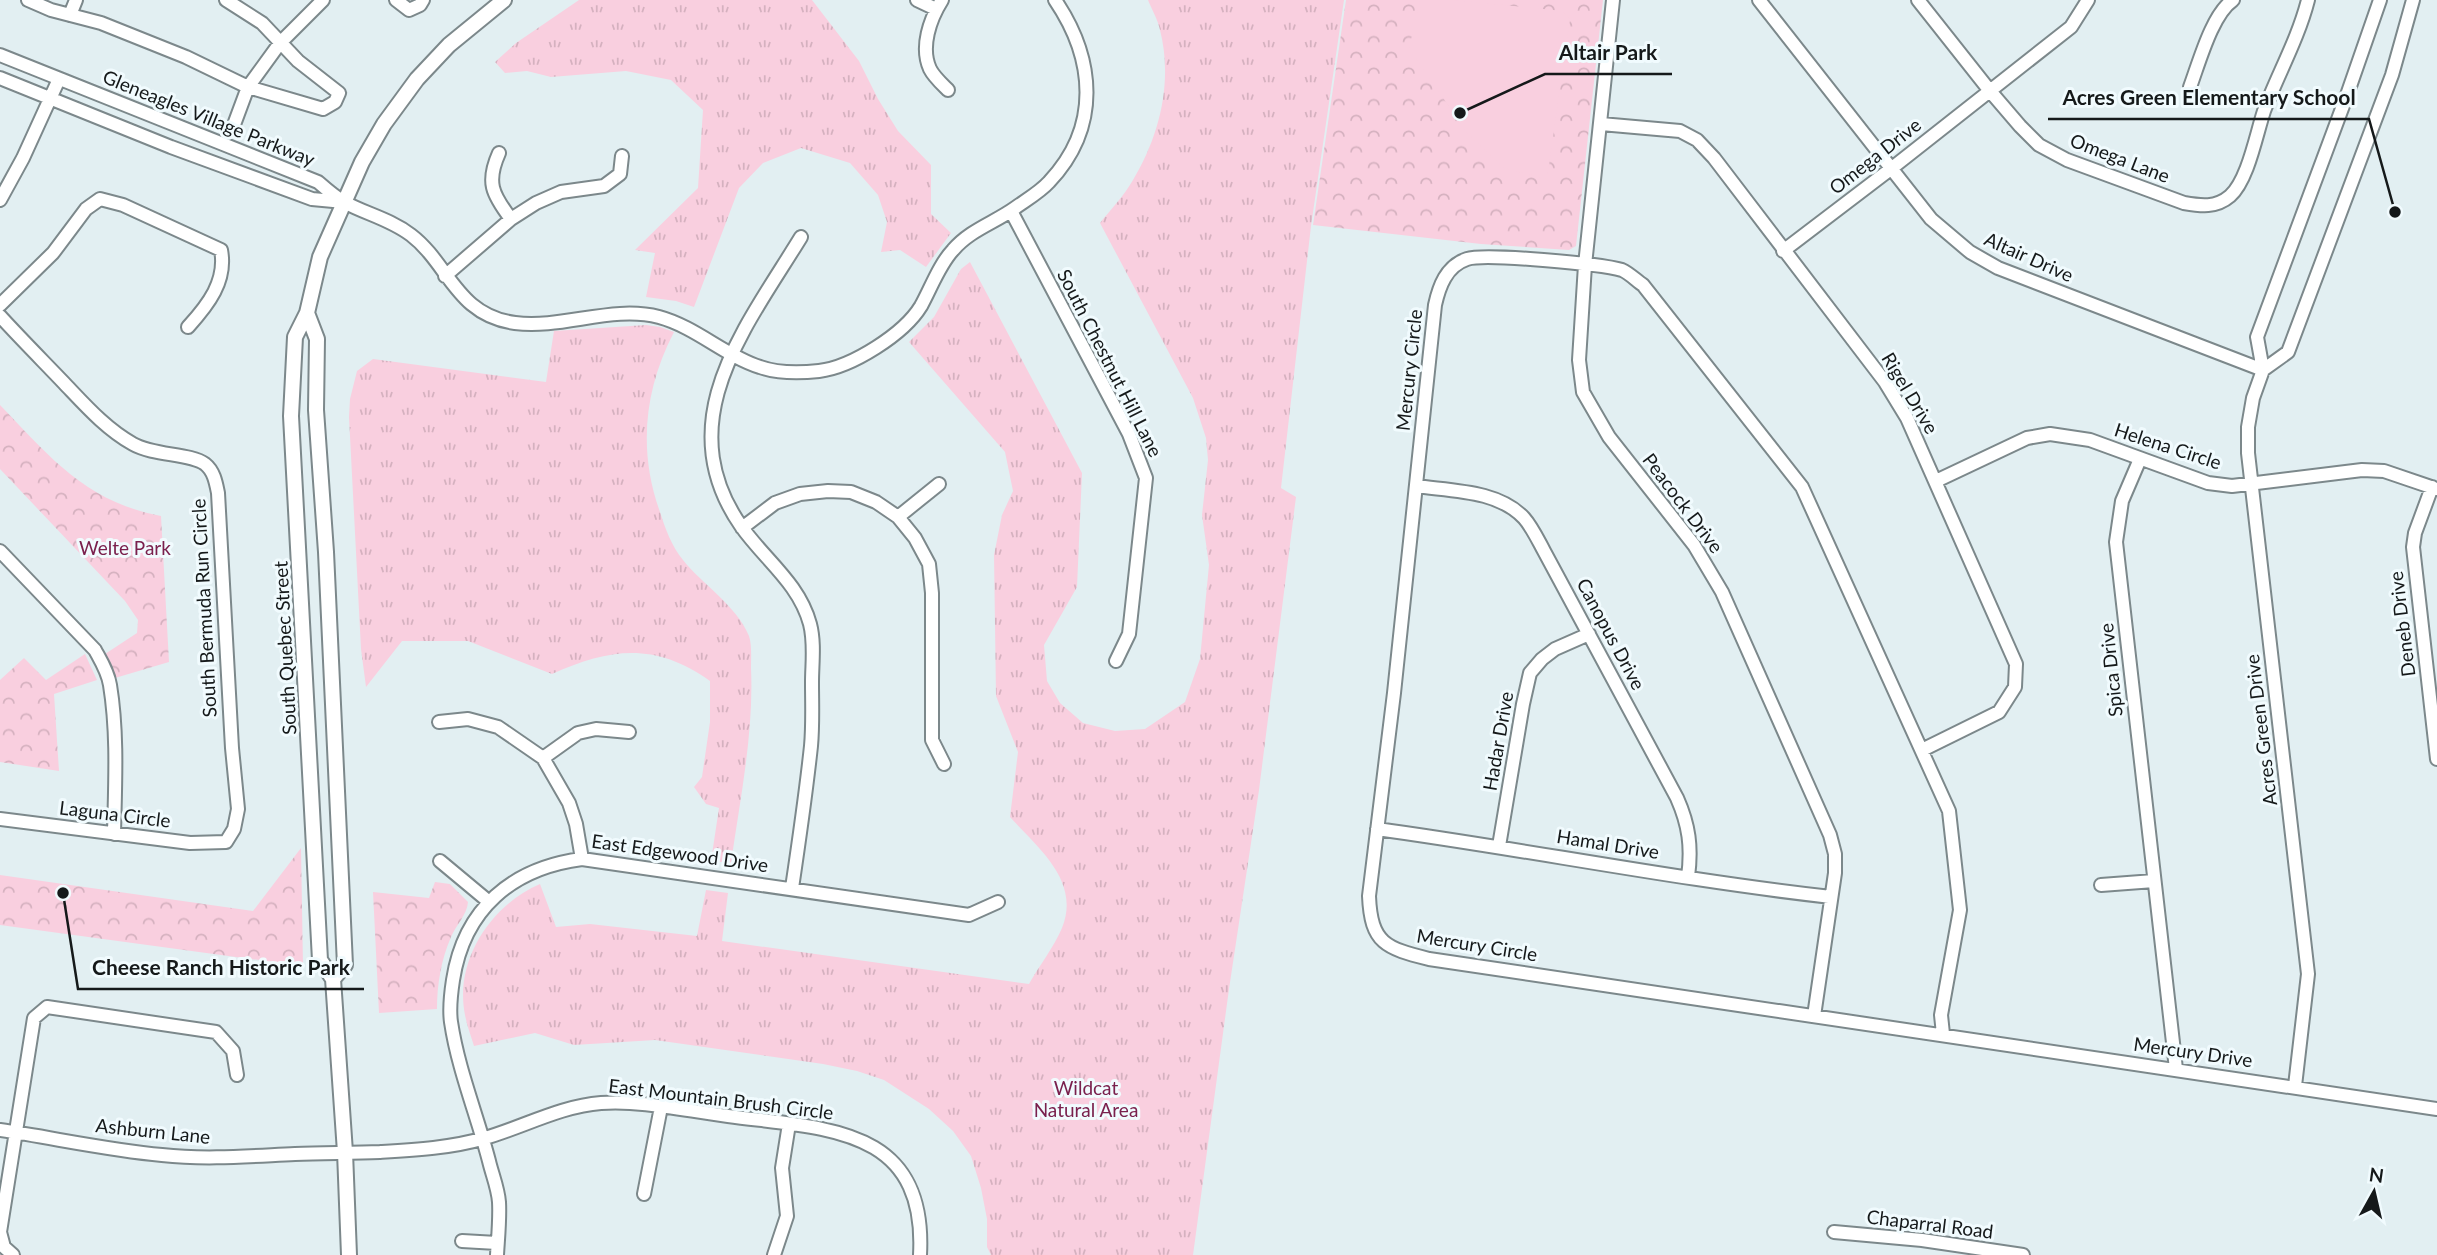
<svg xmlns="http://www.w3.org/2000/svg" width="2437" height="1255" viewBox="0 0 2437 1255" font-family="Lato,sans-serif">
<defs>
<pattern id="grass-tufts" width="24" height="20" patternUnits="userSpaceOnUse" patternTransform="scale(1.75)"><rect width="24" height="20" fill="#f9cfdf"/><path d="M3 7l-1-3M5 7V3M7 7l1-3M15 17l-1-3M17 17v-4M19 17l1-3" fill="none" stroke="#d5b1bf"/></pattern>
<pattern id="park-crowns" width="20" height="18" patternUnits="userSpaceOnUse" patternTransform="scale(1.75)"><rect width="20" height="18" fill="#f9cfdf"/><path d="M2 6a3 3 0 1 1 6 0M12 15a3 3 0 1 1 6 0" fill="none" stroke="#d5b1bf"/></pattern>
</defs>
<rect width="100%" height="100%" fill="#e2eff2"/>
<path fill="url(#grass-tufts)" d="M579,0h233l47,61 19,38 20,32 33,34v49l20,19 -25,34 -26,-17 -19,2 6,-30 -9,-27 -28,-32 -49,-15 -38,15 -24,25 -45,119 -18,-6 -30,-4 9,-44 -20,-3 63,-62 5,-78 -32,-30 -45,-9 -75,6 -24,-6 -22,2 -10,-11 21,-19z
M1148,0h196l-33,226 -30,262 15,9 -37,293 -30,199 -36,266h-202l-4,-8v-28l-6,-31 -10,-32 -18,-25 -24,-22 -45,-29 -27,-9 -34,-7 -168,-24 -81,5 -39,-12 -61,13c-3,-10 -7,-20 -9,-31 -11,-54 26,-110 75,-131l16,43 34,-3 107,12 9,-46 22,3 -6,48 307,43c10,-18 25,-37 33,-56 19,-47 -24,-80 -52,-111l8,-65 -22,-56 -2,-141 8,-40 11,-24 -8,-39 -96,-110 25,-25 27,-48 9,-7 112,211 -5,114 -33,58 3,36 13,22 23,20 32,8 30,-2 40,-27 15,-43 9,-94 -7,-50 6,-55 -2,-22 -13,-40 -93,-175c11,-14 24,-27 33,-43 27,-45 40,-99 27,-150 -2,-10 -8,-20 -12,-30z
M646,325l14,2 14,5c-30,58 -36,119 -14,180 5,16 12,35 23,48 20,25 53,45 66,76 3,9 2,22 2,32 3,65 -11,131 -20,195l-20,-2 8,-53 -13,-4 -12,-17 8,-10 8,-55v-41c-55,-39 -99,-33 -158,-7l-84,-33h-66l-36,46 -5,-38 -12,-232 1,-18 7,-28 16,-12 173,23 8,-51z"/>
<path fill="url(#park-crowns)" d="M1346,0h257l-27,246 -7,4 -88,-6 -168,-19z
M0,405c50,52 86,97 161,111l8,146 -54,16 -10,-24 32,-21 1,-13 -13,-19 -125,-132z
M85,654l12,26 -43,14 5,77 -59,-9v-82l24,-22 22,22z
M301,848l2,118 -303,-41v-50l253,36z
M435,882l15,2 18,18c-1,13 -12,23 -17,35 -10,23 -14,48 -14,72l-58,4 -6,-121 56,6z"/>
<path fill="#f9cfdf" d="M1420,0h33l110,11 7,9 -23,159 -43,-11 -37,-35 -58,-85z"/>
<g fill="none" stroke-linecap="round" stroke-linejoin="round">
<g stroke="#7c888b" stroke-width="16">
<path id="minor" d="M28,0l23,10 50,13 85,34 62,30 75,22 12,-7 4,-9 -41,-32 -36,-38 -36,-23
M396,0l13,10 11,-5 3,-5
M917,0l19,9
M942,0c-12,19 -22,47 -12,69 4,8 12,15 18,21
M1613,0l-28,265 -6,95 4,32 26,45 85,108 28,47 108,243 5,19v19l-21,143
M1759,0l172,219 39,33 28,16 265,102
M1918,0l72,91 30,35 19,19 28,15 117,43c17,3 32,5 46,-7 18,-16 26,-61 34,-85 14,-37 34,-72 44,-111
M70,15l6,-15
M0,55l318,127c8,7 17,15 26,20 22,12 46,17 67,33 38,29 45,80 104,88 48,6 97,-18 144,-6 37,10 66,39 101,50 17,6 41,6 59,4 33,-4 85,-37 102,-65 10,-18 18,-41 32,-56 17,-20 41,-27 62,-42 11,-8 25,-16 34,-26 52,-55 46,-123 6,-182
M0,78l171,69 141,52 32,3
M2190,87c9,-24 22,-73 43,-87
M235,122l13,-35 32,-44 43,-43
M1601,124l79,7 17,9 17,18 171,224 22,36 109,246 -1,23 -16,25 -77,38
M499,153c-13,29 -7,41 12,66
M0,200l23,-42 36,-79
M1011,211l118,223 17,44 -17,156 -13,27
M1783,251l109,-83 179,-141 17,-27
M445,276l66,-57 25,-16 25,-11 43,-6 16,-12 2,-18
M0,305l53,-52 33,-44 14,-10 23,6 98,45c6,31 -13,55 -33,77
M0,316c21,23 43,45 64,67 21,22 42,46 69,61 21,12 57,9 72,20 9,7 11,19 13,29l14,255 6,61 -4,20 -8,13 -36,1 -190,-24
M2263,370l25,-18 104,-277 21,-75
M2140,459l-18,42 -6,41 60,527
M1936,481l91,-43 23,-4 40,6 118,43 24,3 130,-16 22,1 53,18
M1416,486c35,5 82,4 108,32 8,9 14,22 20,33l133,247c12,27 15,49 11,79
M2432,487l-17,46 -2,14 24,212
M898,517l41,-33
M742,528l33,-25 25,-9 28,-3 23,1 25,10 22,15 17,21 14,26 3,29v147l12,24
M0,551l95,99c6,11 13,22 15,35 8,49 5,101 4,149
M439,722l29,-3 30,8 45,31 26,45 7,21 6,35
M543,758l35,-25 18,-4 33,3
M1377,829c152,21 302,51 454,68
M1499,846l24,-142 7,-31 12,-14 13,-10 34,-15
M440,861l48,40
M2101,885l53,-4
M792,888c7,-47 14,-95 19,-142 2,-21 1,-43 1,-64 0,-18 3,-39 -2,-58 -11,-41 -46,-65 -69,-98 -73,-105 5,-199 60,-289
M1943,1034l-2,-19 19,-105 -11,-99 -147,-324 -159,-202c-6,-4 -14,-12 -21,-15 -21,-6 -137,-17 -155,-11 -21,7 -28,28 -32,46l-41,388 -25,203c2,48 17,52 60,63l1008,150
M2295,1086l13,-112 -60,-521v-26l5,-29 10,-28 -6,-33 90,-242 33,-95
M0,1130c54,8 108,20 162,25 44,5 89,1 133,-1 28,-1 56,-1 85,-2 34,-2 71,-4 105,-14 38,-11 76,-32 116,-35 41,-3 86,8 127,13 96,13 199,9 192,139
M644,1194l17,-87
M1834,1232l88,8 101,15
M462,1241l35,2
M13,1255l-9,-8 -4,-15 34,-214 13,-11 169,25 17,19 4,24
M497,1255c1,-17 3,-36 2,-53 -1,-14 -7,-28 -10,-41 -12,-46 -31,-92 -38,-139 -2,-14 0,-29 2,-42 11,-71 59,-112 129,-121l387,56 29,-13
M774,1255l13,-39 -5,-48 7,-44"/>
</g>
<g stroke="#7c888b" stroke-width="18">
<path id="major" d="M307,313l10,26 -1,71 10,142 19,413 -12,14
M349,1255l-4,-103 -12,-173 -13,-19 -29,-544 4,-79 12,-24 13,-56 42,-95 22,-38 33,-45 32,-34 55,-45"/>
</g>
<use href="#minor" stroke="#fff" stroke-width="12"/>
<use href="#major" stroke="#fff" stroke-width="14"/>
</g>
<g text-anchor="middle" stroke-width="6" stroke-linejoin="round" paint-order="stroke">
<g font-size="19" fill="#15191a" stroke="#f1fbfe">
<text transform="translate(209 118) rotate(22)" y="7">Gleneagles Village Parkway</text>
<text transform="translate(1875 156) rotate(-38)" y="7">Omega Drive</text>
<text transform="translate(2120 158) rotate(21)" y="7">Omega Lane</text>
<text transform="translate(2029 257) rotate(24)" y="7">Altair Drive</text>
<text transform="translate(1110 363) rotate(63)" y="7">South Chestnut Hill Lane</text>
<text transform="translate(1409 370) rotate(-84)" y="7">Mercury Circle</text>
<text transform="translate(1910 393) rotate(59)" y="7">Rigel Drive</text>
<text transform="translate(2168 446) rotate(18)" y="7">Helena Circle</text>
<text transform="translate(1683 503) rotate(53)" y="7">Peacock Drive</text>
<text transform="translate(204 608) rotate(-93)" y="7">South Bermuda Run Circle</text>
<text transform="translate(2402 624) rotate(-97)" y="7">Deneb Drive</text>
<text transform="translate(1611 634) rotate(62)" y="7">Canopus Drive</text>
<text transform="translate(285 648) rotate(-93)" y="7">South Quebec Street</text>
<text transform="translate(2111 670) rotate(-96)" y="7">Spica Drive</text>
<text transform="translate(2261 730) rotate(-97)" y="7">Acres Green Drive</text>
<text transform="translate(1498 741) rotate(-80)" y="7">Hadar Drive</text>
<text transform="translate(115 814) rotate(7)" y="7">Laguna Circle</text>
<text transform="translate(1608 844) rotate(9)" y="7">Hamal Drive</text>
<text transform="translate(680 853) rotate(8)" y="7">East Edgewood Drive</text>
<text transform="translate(1477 945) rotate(9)" y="7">Mercury Circle</text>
<text transform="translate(2193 1052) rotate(8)" y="7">Mercury Drive</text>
<text transform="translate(721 1099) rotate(7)" y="7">East Mountain Brush Circle</text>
<text transform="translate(153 1131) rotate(6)" y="7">Ashburn Lane</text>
<text transform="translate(1930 1224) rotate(7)" y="7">Chaparral Road</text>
</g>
<g font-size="19" fill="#7a204d" stroke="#f1fbfe">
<text x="125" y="555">Welte Park</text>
<text x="1086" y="1095">Wildcat<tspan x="1086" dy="22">Natural Area</tspan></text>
</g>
</g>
<path fill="none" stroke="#15191a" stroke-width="2.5" d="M1460 113L1545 74H1672M2395 212L2369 119H2048M63 893L78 989H364"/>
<g fill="#15191a" stroke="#f1fbfe" stroke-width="2.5">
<circle cx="1460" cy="113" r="7"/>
<circle cx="2395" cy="212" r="7"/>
<circle cx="63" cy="893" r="7"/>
</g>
<g font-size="21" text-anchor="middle" font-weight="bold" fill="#15191a" stroke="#f1fbfe" stroke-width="6" stroke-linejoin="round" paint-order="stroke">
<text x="1608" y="60">Altair Park</text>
<text x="2209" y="105">Acres Green Elementary School</text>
<text x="221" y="975">Cheese Ranch Historic Park</text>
</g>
<g transform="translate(2374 1192) rotate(8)" stroke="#f1fbfe" stroke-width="5" paint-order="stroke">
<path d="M0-5L12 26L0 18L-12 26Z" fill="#15191a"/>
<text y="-10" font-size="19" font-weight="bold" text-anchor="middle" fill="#15191a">N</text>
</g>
</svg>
